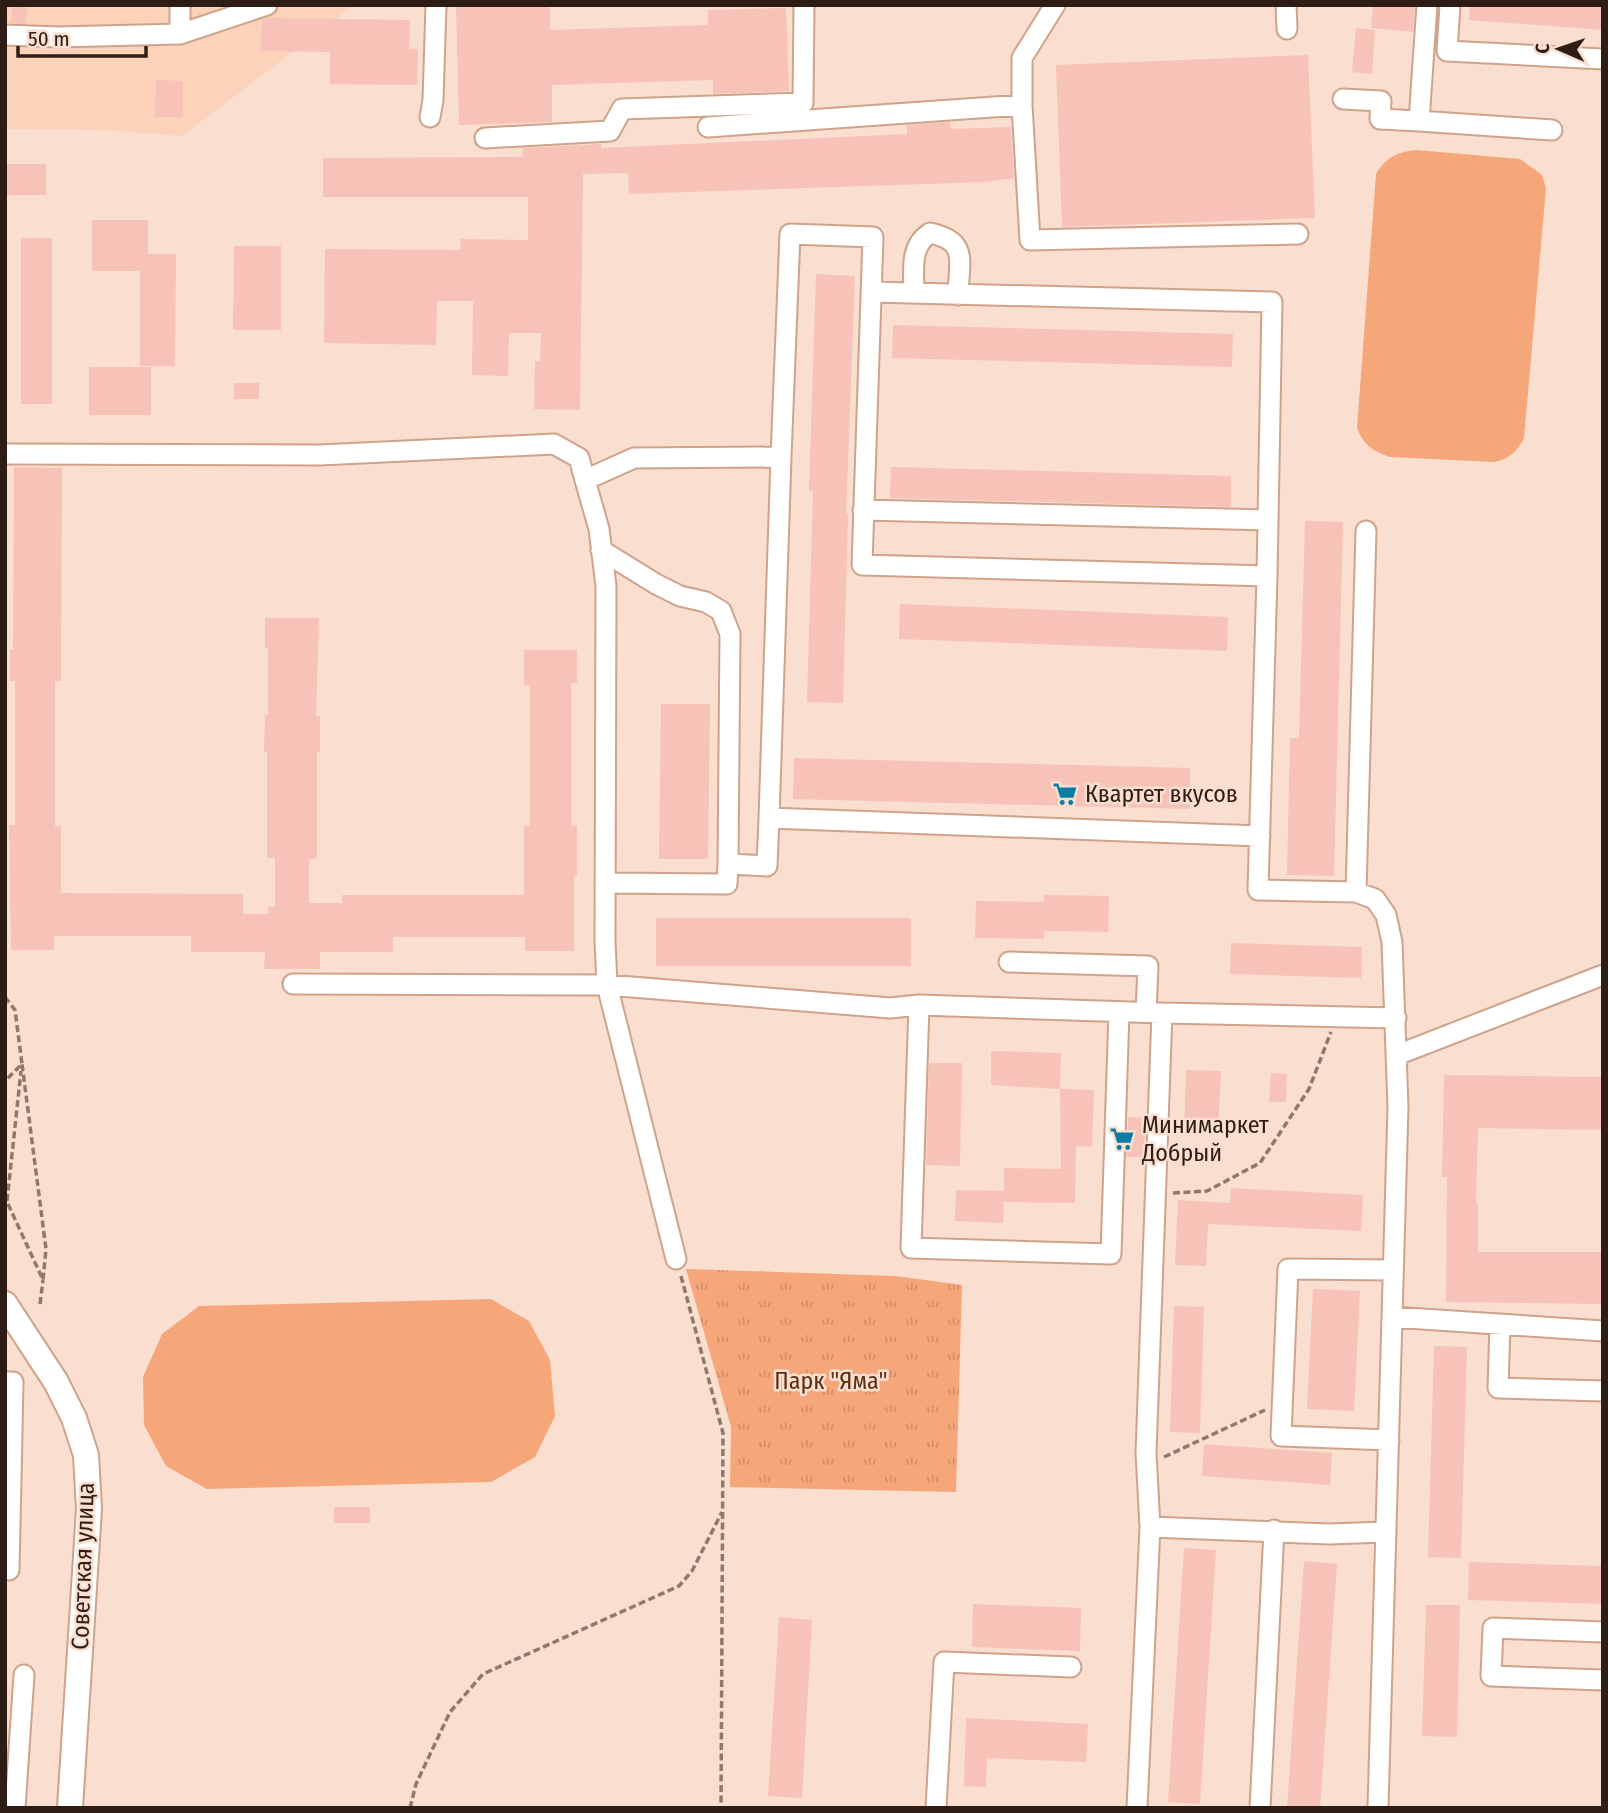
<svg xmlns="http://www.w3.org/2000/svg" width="1608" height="1813" viewBox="0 0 1608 1813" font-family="'Fira Sans Condensed',sans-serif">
<defs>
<pattern id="grass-tufts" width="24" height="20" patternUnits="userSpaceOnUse" patternTransform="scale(1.75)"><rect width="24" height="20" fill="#f5a77a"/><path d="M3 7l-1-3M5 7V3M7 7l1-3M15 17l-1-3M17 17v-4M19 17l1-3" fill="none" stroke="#d28f69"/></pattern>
</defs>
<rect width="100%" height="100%" fill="#fadecf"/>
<path fill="#fdd2bb" d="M5,5h349l-172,131 -77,-6 -100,-1z"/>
<path fill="url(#grass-tufts)" d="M686,1269l209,7 67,9 -6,207 -226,-5 1,-60z"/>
<path fill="#f5a77a" d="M1416,150l104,9 22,16 4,13 -22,250c-7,14 -15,21 -30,24l-104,-5c-17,-5 -27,-13 -33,-29l19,-254c10,-17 22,-22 40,-24z
M491,1299l38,22 21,39 5,56 -20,41 -44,25 -284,7 -41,-23 -22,-41 -1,-48 19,-43 37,-28z"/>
<path fill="#f7c2b8" d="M12,5h15l-1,19 -15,-1z
M456,5h94v25l158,-5v-15l78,-2 3,83 -76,3v-14l-161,5v37l-93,3z
M1373,5h42l-2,27 -42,-4z
M1470,5h133v25l-134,-10z
M267,18l143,2 -1,29h9l-1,36 -87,-1v-32l-69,-1 1,-31z
M1356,28l19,2 -3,44 -20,-2z
M1308,55l7,163 -253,9 -6,-162z
M156,80l27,1v36h-28z
M950,122l1,7 60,-2 3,51 -29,4 -356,12 -1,-21 -45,1 -3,236 -46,-1 1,-48h5l1,-28h-32l-1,43 -36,-1 1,-74h-36l-1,44 -112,-2 1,-94 135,1 1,-11 67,1v-43h-205v-39l200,-1v-9l78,-4v4l306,-14v-9z
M5,164h41v31h-41z
M92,220h56v34h28l-1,112h-35v-95h-48z
M21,238h31v166h-31z
M234,246h47v84h-48z
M816,274l39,2 -9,239h2l-5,188 -36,-1 6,-211h-4z
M893,325l340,9 -1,33 -340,-9z
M89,367h62v48h-62z
M234,383h25v16h-25z
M14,467l48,1 -1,213h-6v145h6v67l182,1v20h25v-7h7v-49h-8v-106h-3l1,-37h3v-67l-3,-1v-29h54l-3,98h4v36h-3v106l-8,1v44h33v-8h182v-69h6v-141h-6v-35h53v33h-6v143h6v50h-3v75h-49v-14h-132v15h-73v17h-56l1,-17h-74v-16h-137v14h-43l-2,-125h6v-144h-5v-32h3z
M891,467l340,9v31l-341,-9z
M1305,521l38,1 -9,354 -47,-1 3,-137h9z
M900,604l328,13 -1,34 -328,-12z
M661,704h49l-2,155h-49z
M794,758l396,10v41l-397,-10z
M1044,895l65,1 -1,36 -64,-1v8l-69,-1 1,-37 68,1z
M656,918h255v48h-255z
M1231,943l131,4 -1,31 -131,-4z
M991,1051l70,2 -1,36 -69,-4z
M929,1063h33l-2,103 -34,-1z
M1186,1070l35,1 -3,62 -34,-1z
M1271,1073l16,1 -1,28h-17z
M1444,1075l159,2v53l-125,-2 -2,75h2v49h125v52l-157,-2 1,-125h-5z
M1060,1089l34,1 -2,57 -16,-1 -1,57 -71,-1v-34l57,1z
M1128,1117l17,1 -1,39h-18z
M1231,1188l132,7 -2,36 -153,-7 -2,42 -31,-1 3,-65 52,3z
M956,1190l48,1 -1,32 -48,-2z
M1313,1289l47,2 -6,120 -47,-2z
M1174,1306l30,1 -4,126 -30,-1z
M1434,1346l33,1 -6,211 -33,-1z
M1204,1444l128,9 -2,32 -128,-9z
M334,1507h36v16h-36z
M1184,1548l32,2 -16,254 -32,-2z
M1304,1561l33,3 -17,244h-33z
M1469,1562l134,4v38l-135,-4z
M973,1604l108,4 -1,43 -108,-4z
M1426,1605h34l-3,132 -35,-1z
M779,1617l33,3 -10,178 -34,-2z
M966,1718l122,6 -2,38 -99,-4 -1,29 -22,-1z"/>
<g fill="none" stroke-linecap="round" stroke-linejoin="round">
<g stroke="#cfa38a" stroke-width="23">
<path id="minor" d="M1055,5l-33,53v47l8,135 268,-6
M1286,5l1,24
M1427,5l-8,116 133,9
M1450,5l-3,46 156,8
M180,34l87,-29
M5,35l53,2 122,-3v-29
M1343,99l38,2 -1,18 39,2
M430,117l3,-17 3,-95
M708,127l314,-22
M485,138l125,-7 12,-22 181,-6 1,-98
M872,292l400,10 -5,274
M914,293c0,-21 -5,-47 16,-60 39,8 29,28 28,62
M5,454l315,1 234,-11 25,14 6,22 49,-22 147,-1 9,-223 83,3 -11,328 405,11 -9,314 98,2 19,7 11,16 6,27 6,165 -20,701
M781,457l-12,361 491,18
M585,480l14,49 7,57 -1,355 2,44 69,274
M863,510l405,10
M601,550l55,34 24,12 26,6 15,9 9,23 -2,230
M605,883l122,1 1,-20 39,2 2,-48
M1356,892l10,-361
M1009,962l139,4 -2,46
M293,984l314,1 283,23 29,-3
M1119,1012l-8,242 -200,-6 8,-243 243,8 -16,440 4,74
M1162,1013l234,5
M1397,1055l206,-80
M1392,1317l211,14
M1500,1324l-2,64 105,3
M5,1382h8l-2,98h-6
M1389,1440l-108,-4 7,-167 105,1
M9,1570l2,-90
M1603,1632l-110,-4 -2,48 112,4
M15,1808l9,-133
M936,1808l8,-146 127,5
M1137,1808l13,-281 179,7 57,-2
M1260,1808l14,-278"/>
</g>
<g stroke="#cfa38a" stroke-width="28">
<path id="major" d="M5,1304l51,78 18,36 12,37 3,54 -19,299"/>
</g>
<path stroke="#8f796d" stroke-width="3.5" stroke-dasharray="7 3.5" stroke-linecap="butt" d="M5,997l10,13 7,54 -17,17
M1173,1193l34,-2 53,-28 49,-74 22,-57
M7,1201l14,-130
M8,1204l35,76 3,-31 -24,-185
M681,1276l42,157 -2,375
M40,1304l3,-24
M1164,1457l101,-47
M410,1808l6,-24 34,-72 33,-38 196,-88 13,-15 30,-59"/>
<use href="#minor" stroke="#fff" stroke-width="19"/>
<use href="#major" stroke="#fff" stroke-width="24"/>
</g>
<defs>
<g id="supermarket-bare" transform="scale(1.89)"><path d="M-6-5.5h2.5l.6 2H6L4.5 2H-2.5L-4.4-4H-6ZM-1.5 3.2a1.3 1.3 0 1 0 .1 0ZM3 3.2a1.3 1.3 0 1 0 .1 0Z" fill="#0c7ca5" stroke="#fadecf" stroke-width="2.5" paint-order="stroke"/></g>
</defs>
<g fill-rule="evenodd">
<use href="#supermarket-bare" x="1065" y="794"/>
<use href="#supermarket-bare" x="1122" y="1139"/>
</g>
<g text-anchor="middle" stroke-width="5" stroke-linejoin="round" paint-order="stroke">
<g font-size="24" fill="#2e1d14" stroke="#fadecf" text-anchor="start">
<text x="1085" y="802">Квартет вкусов</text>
<text x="1142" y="1133">Минимаркет<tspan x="1142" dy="28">Добрый</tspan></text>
</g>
<g font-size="24" fill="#5b2f12" stroke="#fadecf">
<text x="831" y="1389">Парк "Яма"</text>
</g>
<g font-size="24" fill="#2e1d14" stroke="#fadecf">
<text transform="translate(83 1566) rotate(-88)" y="8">Советская улица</text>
</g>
</g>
<rect width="1608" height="1813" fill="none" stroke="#2e1d14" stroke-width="14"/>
<g transform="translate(1559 49) rotate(272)" stroke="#fadecf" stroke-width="5" paint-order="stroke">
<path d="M0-5L12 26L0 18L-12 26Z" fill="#2e1d14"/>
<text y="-10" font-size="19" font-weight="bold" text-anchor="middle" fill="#2e1d14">С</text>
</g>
<path d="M18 46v10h128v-10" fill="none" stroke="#2e1d14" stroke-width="3.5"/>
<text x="28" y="46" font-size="21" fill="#2e1d14" stroke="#fadecf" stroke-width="5" paint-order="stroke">50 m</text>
</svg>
